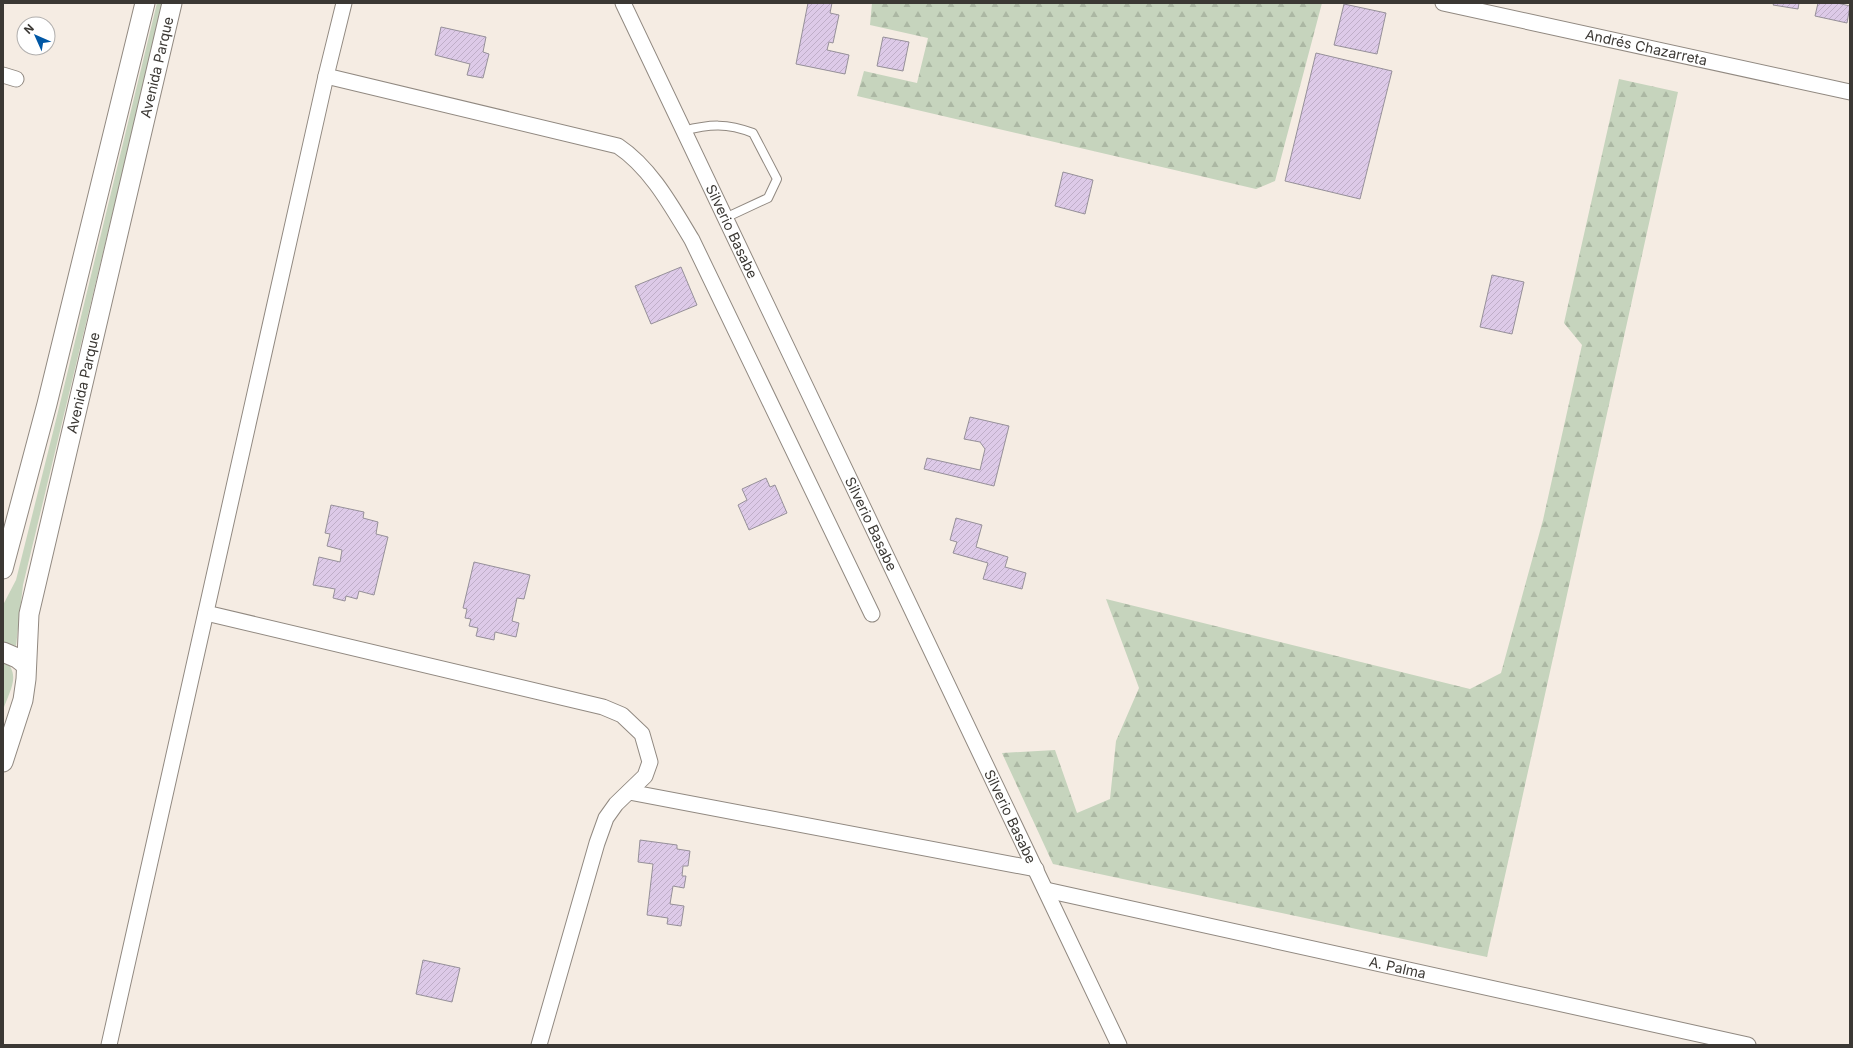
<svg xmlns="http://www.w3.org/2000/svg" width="1853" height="1048" viewBox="0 0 1853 1048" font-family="Inter,sans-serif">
<defs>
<pattern id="forest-firs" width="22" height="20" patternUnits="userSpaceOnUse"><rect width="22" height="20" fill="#c6d4bd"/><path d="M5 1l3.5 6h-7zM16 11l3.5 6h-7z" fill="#abb7a3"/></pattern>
<pattern id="building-hatch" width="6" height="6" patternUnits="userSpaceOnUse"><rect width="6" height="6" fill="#ddcae8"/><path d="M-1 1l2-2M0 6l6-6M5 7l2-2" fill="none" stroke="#bfaec8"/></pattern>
</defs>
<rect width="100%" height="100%" fill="#f5ece3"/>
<path fill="#c6d4bd" d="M157,3h6l-140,582 -7,61 -13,-4v-37l13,-25 38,-152z
M3,659c19,15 7,31 0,51z"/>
<path fill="url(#forest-firs)" d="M872,3h450l-47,178 -19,8 -399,-93 7,-25 53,12 11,-45 -58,-13z
M1619,79l59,13 -191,865 -434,-93 -51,-111 53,-3 22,63 33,-14 6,-58 23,-53 -33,-89 364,90 31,-16 42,-153 39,-175 -18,-22z"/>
<path fill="url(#building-hatch)" stroke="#969099" d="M808,3h24l-2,10 9,2 -6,28 -4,-1 -2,8 22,5 -4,19 -49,-10z
M1774,3h25l-1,6 -25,-4z
M1818,3h19l13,3 -3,17 -32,-7z
M1344,4l42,9 -9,41 -43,-9z
M441,27l45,10 -3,15 6,2 -6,24 -16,-3 3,-11 -35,-9z
M883,37l26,5 -6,29 -26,-5z
M1316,53l76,18 -32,128 -75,-18z
M1063,172l30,8 -8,34 -30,-8z
M681,267l16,38 -46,19 -16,-38z
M1492,275l32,7 -12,52 -32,-7z
M970,417l39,9 -15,60 -70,-17 3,-11 53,12 5,-21 -5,-7 -16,-3z
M766,478l4,9 5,-2 12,28 -38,17 -11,-25 9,-5 -5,-11z
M331,505l33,7 -1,6 15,4 -2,12 12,3 -14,58 -15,-4 -2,8 -11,-3 -1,5 -12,-3 2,-9 -22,-4 6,-28 21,5 2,-12 -15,-4 3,-12 -5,-1z
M956,518l26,7 -6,22 32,10 -3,10 21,6 -4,16 -39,-10 5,-16 -35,-10 4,-11 -7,-2z
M474,562l56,13 -6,24 -7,-1 -5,23 7,2 -3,14 -21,-5 -1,8 -18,-4 2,-8 -9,-2 2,-7 -6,-1 2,-9 -4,-1z
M640,840l37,5v4l13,2 -2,15h-5l-1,10h4l-2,12 -11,-2 -3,18 14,2 -3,20 -14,-2 1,-6 -21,-3 6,-51 -15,-2z
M423,960l37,8 -8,34 -36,-8z"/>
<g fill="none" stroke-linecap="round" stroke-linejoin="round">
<g stroke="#918981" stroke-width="10">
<path id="service" d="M683,131c27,-7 44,-8 70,2l24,46 -9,19 -43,20"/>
</g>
<g stroke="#918981" stroke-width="17">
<g id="minor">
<path id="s1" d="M623,3l496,1042"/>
<path id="s2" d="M1443,3l407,89"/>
<path d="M3,75l13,4"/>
<path d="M326,76l292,70c33,22 54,61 74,94l180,374"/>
<path d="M206,613l397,94 19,8 20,19 8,28 -5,14 -29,28 -10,14 -9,25 -58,202"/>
<path d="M629,792l407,77"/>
<path id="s3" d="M1046,890l702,155"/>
<path d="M109,1045l217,-969 18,-73"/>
</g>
</g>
<g stroke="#918981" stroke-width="21">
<g id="tertiary">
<path d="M3,569l44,-165 98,-401"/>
<path d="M3,652l14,6 9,7"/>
<path id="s4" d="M3,762l20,-62 3,-21 3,-65 143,-611"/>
</g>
</g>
<use href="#service" stroke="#fff" stroke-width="8"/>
<use href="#minor" stroke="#fff" stroke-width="15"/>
<use href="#tertiary" stroke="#fff" stroke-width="19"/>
</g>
<g text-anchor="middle" stroke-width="3" stroke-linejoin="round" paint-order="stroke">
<g font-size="14" fill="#3b3834" stroke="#fff">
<text dy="5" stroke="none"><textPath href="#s2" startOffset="208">Andrés Chazarreta</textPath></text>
<text dy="5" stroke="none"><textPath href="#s4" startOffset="713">Avenida Parque</textPath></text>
<text dy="5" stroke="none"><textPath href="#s1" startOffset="253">Silverio Basabe</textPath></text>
<text dy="5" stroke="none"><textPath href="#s4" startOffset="389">Avenida Parque</textPath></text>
<text dy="5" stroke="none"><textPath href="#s1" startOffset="577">Silverio Basabe</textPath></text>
<text dy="5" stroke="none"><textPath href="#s1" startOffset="901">Silverio Basabe</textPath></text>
<text dy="5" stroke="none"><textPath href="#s3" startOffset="360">A. Palma</textPath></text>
</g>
</g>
<rect width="1853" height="1048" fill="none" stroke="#3b3834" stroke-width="8"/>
<g transform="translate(36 36) rotate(315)"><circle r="19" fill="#ffffff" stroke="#b1afae"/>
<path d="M0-3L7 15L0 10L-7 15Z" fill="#0057a5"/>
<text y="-6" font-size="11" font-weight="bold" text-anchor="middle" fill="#3b3834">N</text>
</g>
</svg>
